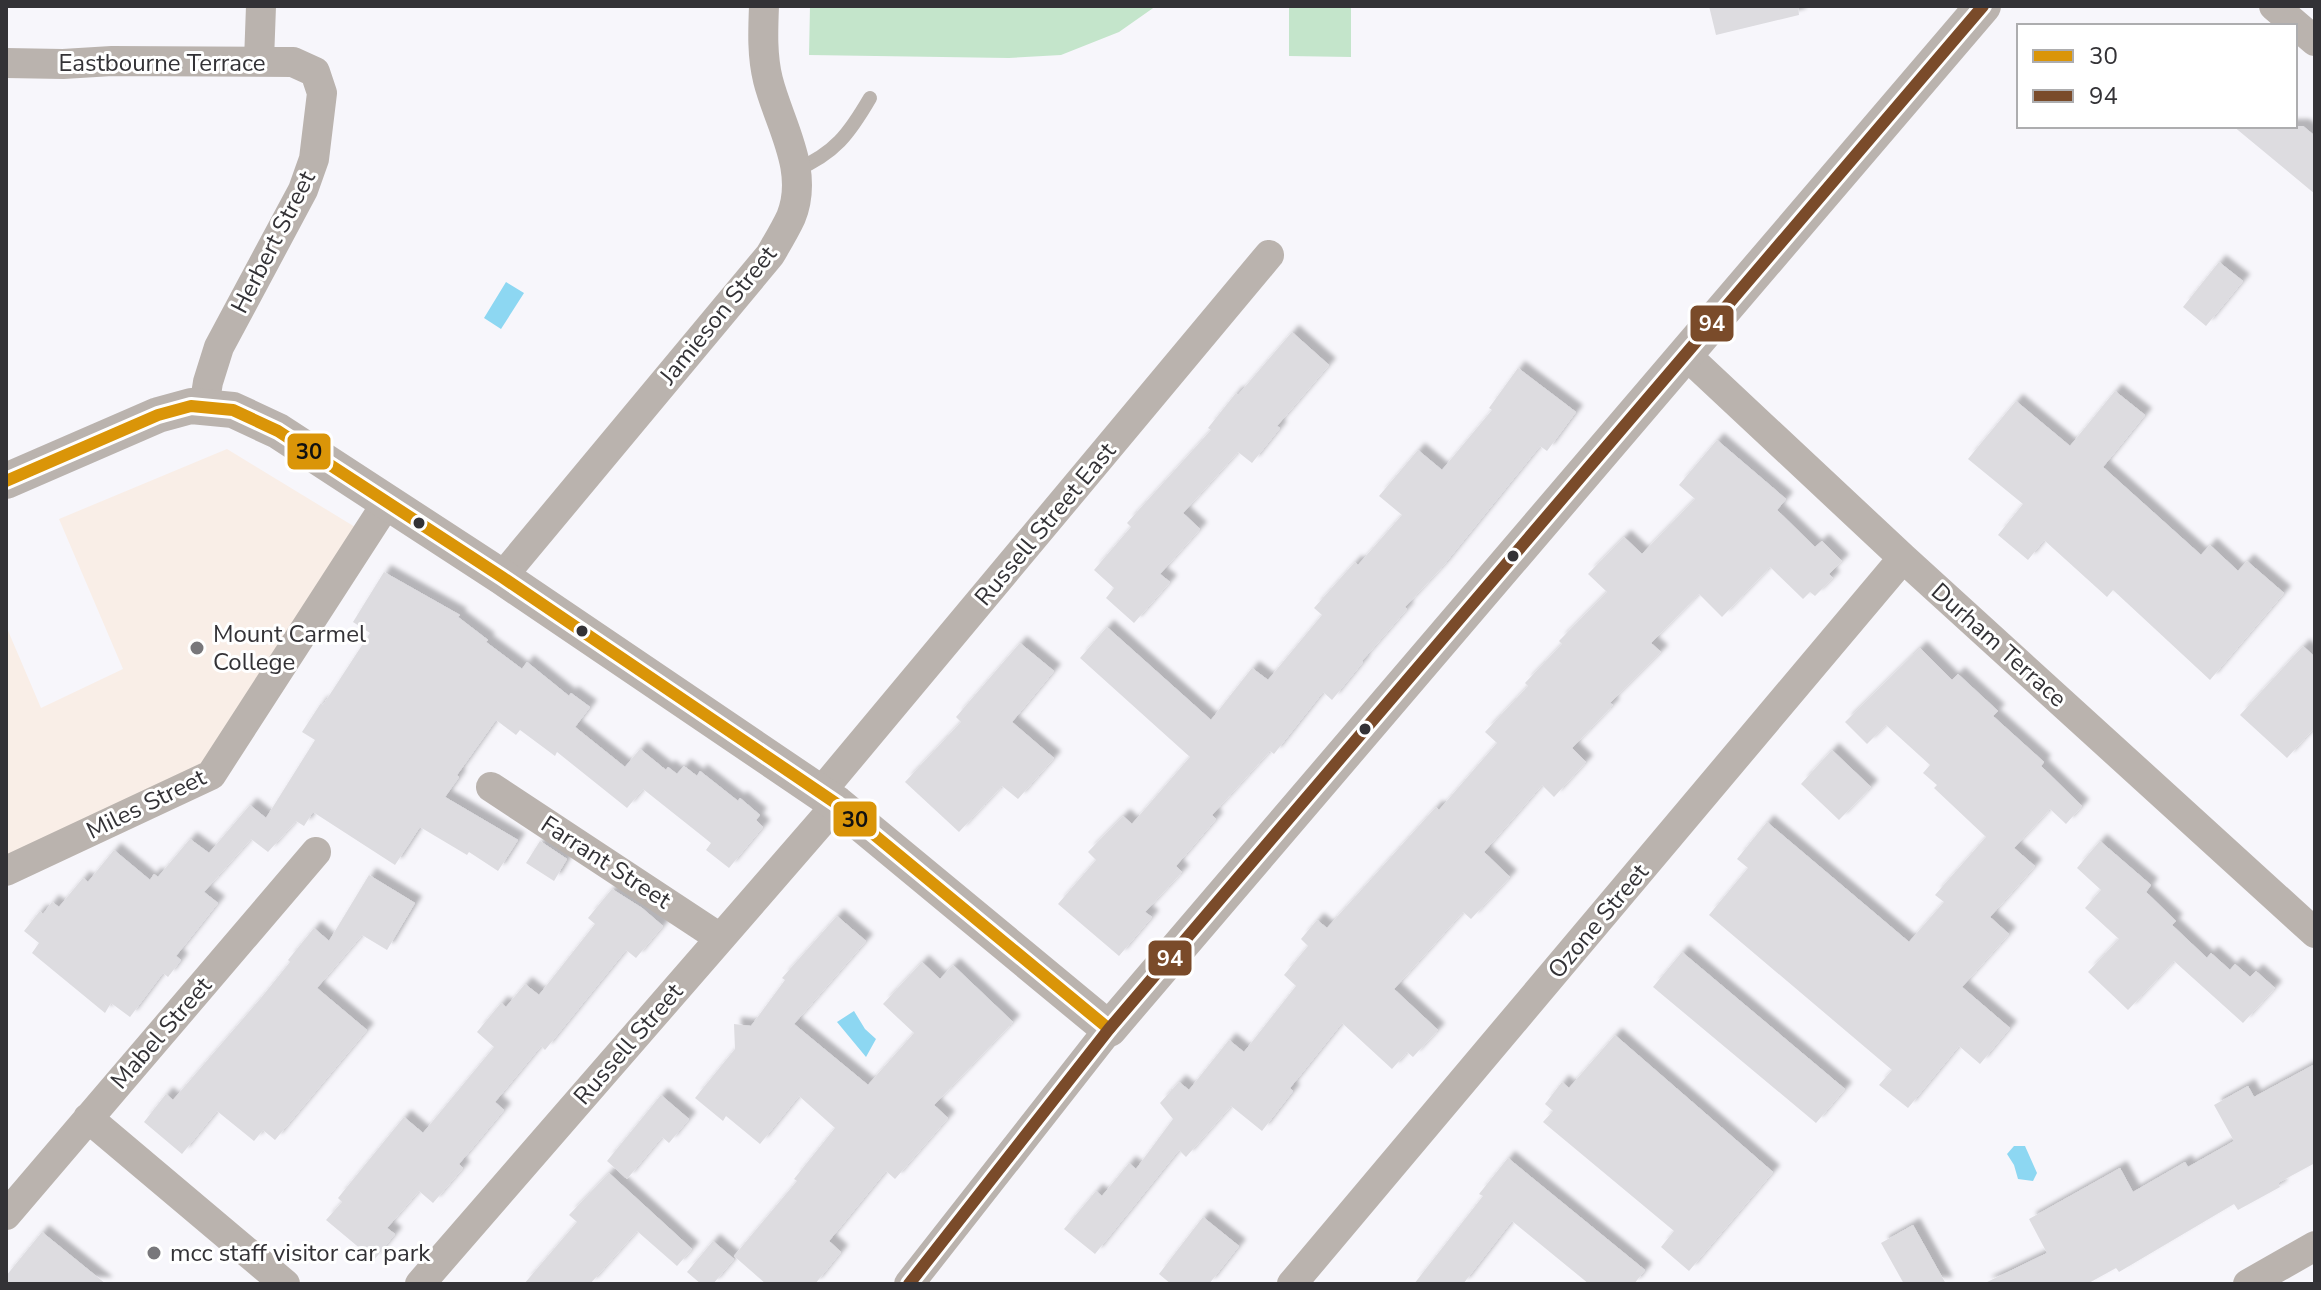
<svg xmlns="http://www.w3.org/2000/svg" width="2321" height="1290" viewBox="0 0 2321 1290" font-family="'Nunito Sans',sans-serif">
<defs>
<filter id="shadow"><feDropShadow dx="7" dy="-7" stdDeviation="2" flood-color="#0004"/></filter>
</defs>
<rect width="100%" height="100%" fill="#f7f6fb"/>
<path fill="#f9eee7" d="M227,449l133,81 -157,235 -197,91v-230l35,82 82,-39 -64,-150z"/>
<path fill="#c4e5cb" d="M810,6h346l-37,26 -58,23 -52,3 -200,-3z
M1289,6h62v51l-62,-1z"/>
<path fill="#8dd7f2" d="M506,282l18,11 -23,36 -17,-11z
M854,1011l11,18 11,10 -10,18 -29,-35z
M2014,1146h11l12,27 -4,8 -15,-2 -4,-14 -7,-11z"/>
<path fill="#dddce0" filter="url(#shadow)" d="M1709,6h89l1,9 -83,20z
M2233,126h70l12,10v58z
M2219,262l24,19 -37,45 -23,-19z
M1292,332l37,33 -52,61 3,2 -28,35 -14,-11 -55,61 17,16 -40,45 10,8 -36,41 -28,-25 8,-10 -20,-18 37,-43 -4,-4 84,-93 -3,-2 28,-35 2,2z
M1518,368l58,44 -29,39 -7,-5 -97,120 -38,41 2,2 -45,52 1,1 -31,38 -9,-8 -49,62 -4,-3 -58,64 4,4 -40,47 6,6 -37,40 7,5 -33,39 -61,-52 38,-44 -8,-8 35,-36 9,8 58,-67 -110,-99 27,-31 104,93 41,-52 16,12 54,-65 -8,-7 41,-46 3,3 44,-50 -23,-19 39,-46 24,20 50,-60 -3,-2z
M2115,391l30,24 -42,52 98,88 9,-10 28,26 9,-10 37,32 -74,87 -97,-90 -6,7 -63,-57 -16,20 -30,-25 25,-31 -55,-45 48,-58 54,45z
M1717,440l69,59 -9,11 38,37 7,-6 20,20 -13,13 4,4 -18,18 -5,-4 -7,7 -33,-32 -48,50 -23,-23 -48,49 10,9 -51,51 3,2 -41,43 14,14 -32,35 -12,-12 -58,67 26,25 -39,42 -8,-7 -69,77 44,41 -25,27 -6,-5 -15,17 -50,-46 -52,65 3,3 -31,40 -31,-25 -45,51 -7,-7 -84,104 -31,-25 32,-38 6,5 27,-33 7,6 37,-50 -13,-16 19,-21 10,8 40,-50 15,12 52,-66 -12,-11 24,-29 -7,-7 16,-19 10,8 109,-121 3,3 58,-67 -12,-11 43,-46 -3,-3 37,-39 -3,-3 48,-49 -19,-18 36,-37 18,17 53,-55 -16,-14z
M384,572l76,43 -2,2 30,23 -2,2 36,27 5,-7 42,34 2,-3 19,14 -15,20 50,40 15,-18 26,21 2,-3 9,7 7,-8 13,10 3,-5 38,30 2,-3 20,17 -4,5 7,7 -34,41 -23,-18 5,-7 -68,-54 -16,19 -70,-56 -2,4 -35,-26 -4,5 -20,-15 -39,55 2,2 -14,20 73,43 -20,31 -29,-19 -2,3 -47,-28 -25,38 -82,-53 -9,14 -8,-5 -28,31 -17,-13 -47,53 14,11 -42,53 5,4 -13,17 -5,-4 -33,44 -19,-14 -6,10 -73,-60 7,-10 -15,-12 16,-20 3,3 9,-12 7,5 24,-29 5,4 26,-32 36,30 4,-6 4,3 32,-38 19,14 41,-48 16,13 49,-78 -13,-8 19,-29 2,2 47,-72 -17,-11z
M1020,643l34,28 -42,51 42,36 -36,41 -16,-13 -43,46 -54,-50 56,-60 -5,-5z
M2303,646l12,11v70l-28,31 -47,-43z
M1920,648l32,32 6,-6 40,37 -5,5 51,46 -3,4 41,40 -16,18 -16,-15 -36,39 21,18 -45,51 19,17 -47,53 48,41 -30,36 -21,-18 -51,62 -29,-23 13,-15 -183,-155 39,-47 -11,-9 30,-37 142,120 35,-40 -9,-7 51,-58 -52,-49 3,-3 -14,-12 7,-8 -44,-40 -19,19 -22,-22z
M1832,750l39,37 -32,33 -38,-36z
M540,841l27,18 -13,22 -28,-18z
M2100,841l51,44 -5,7 30,29 -4,4 35,33 4,-5 19,17 5,-6 15,13 6,-6 19,17 -32,35 -69,-62 -46,49 -40,-38 31,-33 -34,-31 16,-18 -24,-22z
M369,875l46,28 -28,47 -25,-15 -45,53 50,42 -92,110 -12,-10 -9,11 -37,-30 -35,43 -38,-32 22,-28 7,6 88,-102 29,-36 -2,-2 26,-32 15,13z
M612,889l30,19 21,18 -27,32 -10,-8 -81,100 -4,-4 -46,56 9,8 -45,54 4,4 -30,35 -14,-12 -32,37 8,6 -21,26 -48,-40 16,-18 -4,-4 66,-81 19,16 71,-86 -17,-15 24,-29 5,4 19,-23 14,11 56,-71 -7,-6z
M837,916l29,25 -72,83 74,61 46,-52 -31,-29 39,-42 18,17 13,-14 60,57 -79,83 14,13 -53,61 -9,-8 -57,70 12,11 -26,32h-49l-32,-28 63,-75 -3,-2 41,-51 -36,-32 -39,48 -34,-28 -3,5 -28,-23 40,-49 -1,-25 17,2 34,-46 -3,-2z
M1682,952l163,137 -29,34 -163,-136z
M1615,1035l158,137 -84,99 -28,-24 13,-16 -131,-109 10,-11 -8,-7 17,-22 7,6z
M2315,1064v99l-37,20 2,4 -42,23 -4,-6 -115,68 -3,-4 -29,16h-104l64,-31 -18,-34 91,-51 13,24 52,-30 3,5 46,-26 -20,-36 34,-19 6,11z
M661,1095l28,24 -20,24 -7,-6 -35,42 -20,-18z
M1508,1158l137,112 -11,14h-45l-77,-63 -49,63h-49l69,-88 -4,-2z
M609,1173l83,76 -15,17 -40,-35 -47,53h-66l53,-62 -8,-7z
M1203,1217l36,29 -30,38h-38l-12,-10z
M1913,1225l33,59h-42l-23,-41z
M42,1232l64,52h-100v-8z
M713,1241l21,18 -21,25h-12l-14,-12z"/>
<g fill="none" stroke-linecap="round" stroke-linejoin="round">
<path stroke="#bab3ae" stroke-width="14" d="M796,170c39,-17 53,-36 74,-72"/>
<path stroke="#bab3ae" stroke-width="30" d="M2274,6l41,35
M259,61l2,-55
M6,63l57,1 49,-3 181,1 22,10 7,21 -8,66 -11,31 -84,157 -11,35 -4,25
M1686,355l217,203 412,375
M502,577l268,-322c7,-12 15,-25 21,-38 19,-47 -12,-93 -23,-137 -6,-24 -5,-49 -4,-74
M491,787l229,151
M820,793l449,-538
M6,871l205,-96 177,-274
M88,1118l197,166
M6,1215l310,-363
M420,1284l417,-480
M909,1284l200,-255
M1292,1284l611,-726
M2248,1284l67,-38"/>
<path stroke="#bab3ae" stroke-width="36" d="M6,481l152,-66 33,-9 42,4 45,21 224,146 335,227 272,225 874,-1023"/>
<g stroke="#fff" stroke-width="18">
<path id="bus-1" d="M6,481l152,-66 33,-9 42,4 45,21 224,146 335,227 272,225"/>
</g>
<g stroke="#fff" stroke-width="18">
<path id="bus-2" d="M909,1284l200,-255 874,-1023"/>
</g>
<use href="#bus-1" stroke="#da9508" stroke-width="12"/>
<use href="#bus-2" stroke="#7a4b2a" stroke-width="12"/>
</g>
<g fill="#333236" stroke="#fff" stroke-width="3">
<circle cx="419" cy="523" r="7"/>
<circle cx="1513" cy="556" r="7"/>
<circle cx="582" cy="631" r="7"/>
<circle cx="1365" cy="729" r="7"/>
</g>
<g fill="#78777b" stroke="#fff" stroke-width="3">
<circle cx="197" cy="648" r="8"/>
<circle cx="154" cy="1253" r="8"/>
</g>
<g text-anchor="middle" stroke-width="6" stroke-linejoin="round" paint-order="stroke">
<g font-size="24" fill="#333236" stroke="#fff">
<text x="162" y="71">Eastbourne Terrace</text>
<text transform="translate(273 242) rotate(-63)" y="8">Herbert Street</text>
<text transform="translate(718 315) rotate(-51)" y="8">Jamieson Street</text>
<text transform="translate(1045 524) rotate(-50)" y="8">Russell Street East</text>
<text transform="translate(1999 645) rotate(42)" y="8">Durham Terrace</text>
<text transform="translate(146 804) rotate(-26)" y="8">Miles Street</text>
<text transform="translate(606 862) rotate(33)" y="8">Farrant Street</text>
<text transform="translate(1598 921) rotate(-50)" y="8">Ozone Street</text>
<text transform="translate(161 1033) rotate(-49)" y="8">Mabel Street</text>
<text transform="translate(628 1044) rotate(-49)" y="8">Russell Street</text>
</g>
<g font-size="24" fill="#333236" stroke="#fff" text-anchor="start">
<text x="213" y="642">Mount Carmel<tspan x="213" dy="28">College</tspan></text>
<text x="170" y="1261">mcc staff visitor car park</text>
</g>
</g>
<g stroke="#fff" stroke-width="3">
<rect x="1689" y="304" width="46" height="39" rx="8" fill="#7a4b2a"/>
<rect x="286" y="432" width="46" height="39" rx="8" fill="#da9508"/>
<rect x="832" y="800" width="46" height="38" rx="8" fill="#da9508"/>
<rect x="1147" y="939" width="46" height="38" rx="8" fill="#7a4b2a"/>
</g>
<g font-size="22" text-anchor="middle" font-weight="bold" fill="#fff">
<text x="1712" y="331">94</text>
<text x="1170" y="966">94</text>
</g>
<g font-size="22" text-anchor="middle" font-weight="bold" fill="#111">
<text x="309" y="459">30</text>
<text x="855" y="827">30</text>
</g>
<rect width="2321" height="1290" fill="none" stroke="#333236" stroke-width="16"/>
<rect x="2017" y="24" width="280" height="104" fill="#ffffff" stroke="#adadaf" stroke-width="2"/>
<rect x="2033" y="50" width="40" height="12" fill="#da9508" stroke="#adadaf" stroke-width="2"/>
<text x="2089" y="64" font-size="24" fill="#333236">30</text>
<rect x="2033" y="90" width="40" height="12" fill="#7a4b2a" stroke="#adadaf" stroke-width="2"/>
<text x="2089" y="104" font-size="24" fill="#333236">94</text>
</svg>
